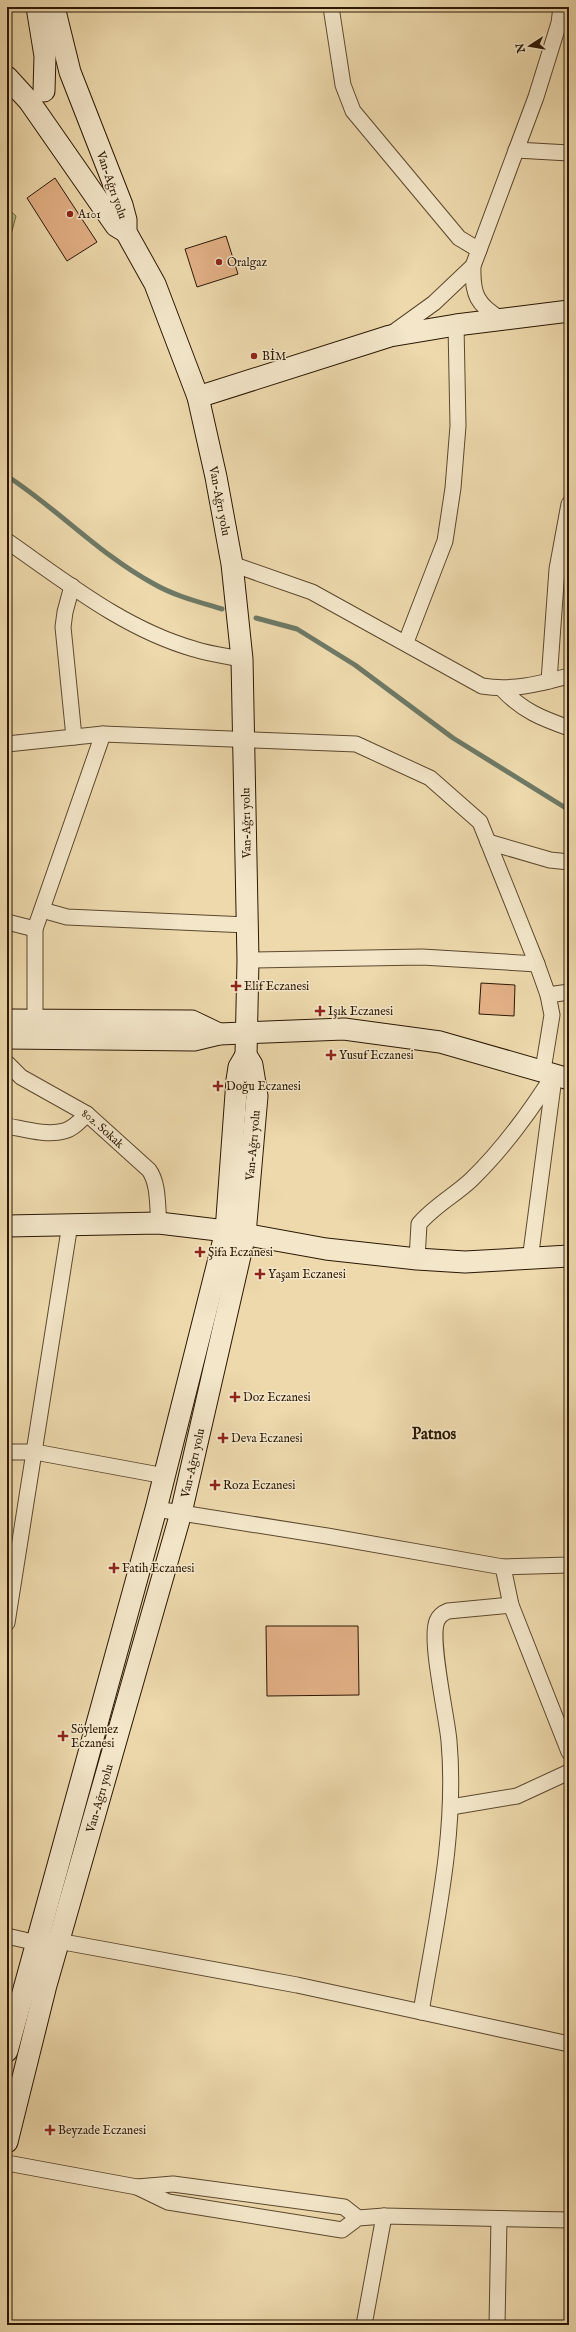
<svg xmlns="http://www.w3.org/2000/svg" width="576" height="2332" viewBox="0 0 576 2332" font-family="'IM FELL English',serif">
<rect width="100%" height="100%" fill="#edd9ac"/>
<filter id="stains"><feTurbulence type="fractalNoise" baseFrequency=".005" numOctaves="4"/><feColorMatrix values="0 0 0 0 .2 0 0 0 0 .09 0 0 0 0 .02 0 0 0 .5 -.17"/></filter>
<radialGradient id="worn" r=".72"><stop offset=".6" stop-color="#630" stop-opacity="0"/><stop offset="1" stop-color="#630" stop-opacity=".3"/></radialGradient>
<path fill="#b9bf89" stroke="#726c46" d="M7,208l9,8 -9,34z"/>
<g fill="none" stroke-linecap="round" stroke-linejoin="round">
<path stroke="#6e7965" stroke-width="5" d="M7,476c51,33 93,79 147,108 21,12 45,18 68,25
M256,618l41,11 58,36 98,73 116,72"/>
</g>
<path fill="#e3b086" stroke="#2c1804" d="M55,178l42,64 -30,19 -40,-63z
M226,236l12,38 -41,13 -12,-38z
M481,983l34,2 -1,31 -35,-2z
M266,1626h92l1,69 -92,1z"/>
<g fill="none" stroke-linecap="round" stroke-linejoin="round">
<g stroke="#5c482e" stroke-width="17">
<g id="street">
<path d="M331,7l12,78 10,26 106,127 20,12"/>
<path d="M516,150l53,3"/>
<path d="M501,319c-24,-14 -29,-25 -28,-53l63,-169 23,-74 2,-16"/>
<path d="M391,334l43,-31 39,-37"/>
<path d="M7,541c59,41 117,88 187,108 15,5 32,7 48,10"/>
<path d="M232,564l80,28 170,94c31,5 57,-2 87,-10"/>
<path d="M72,586l-7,26 -2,15 11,110"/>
<path d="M406,642l39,-101 8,-53 5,-62 -2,-101"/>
<path d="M549,681l8,-112 12,-65"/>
<path d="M502,689c21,22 39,29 67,39"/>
<path d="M7,744l96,-10 253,10 74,34 50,44 57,142 11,31 4,20 -9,55"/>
<path d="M488,842l62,18 19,2"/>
<path d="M42,910l25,7 180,8"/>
<path d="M7,922l28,7"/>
<path d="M248,960l174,-3 115,7"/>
<path d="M548,995l21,-3"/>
<path d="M33,1030l2,-10v-91l68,-195"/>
<path id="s1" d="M7,1063l14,14 66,37 62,56c10,14 8,36 10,53"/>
<path d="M7,1126c17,3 40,10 57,5 9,-2 17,-11 23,-17"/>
<path d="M417,1259l2,-35c14,-17 36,-29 52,-44 33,-32 59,-68 83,-106"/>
<path d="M530,1260l24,-182"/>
<path d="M7,1452h28l130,24"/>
<path d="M156,1509l171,27 176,31 66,-2"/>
<path d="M503,1567l8,38 58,147"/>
<path d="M7,1623l63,-399"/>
<path d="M451,1807l66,-11 52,-24"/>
<path d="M7,1936l30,7 21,-2 239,44 272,59"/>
<path d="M421,2012c15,-90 36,-179 28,-271 -2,-24 -20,-102 -12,-120 2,-5 6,-8 11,-10l63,-6"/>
<path d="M7,2163l130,24 36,-3 171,23 14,11"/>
<path d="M137,2187l31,15 174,28 16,-12 26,-2 185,4"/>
<path d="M364,2325l20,-109"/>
<path d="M497,2325l2,-106"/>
</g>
</g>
<g stroke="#2c1804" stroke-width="23">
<g id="secondary">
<path d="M37,7l8,49 -1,35"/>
<path d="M7,77l22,24 87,125 10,6"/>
<path d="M198,397l192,-61 66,-11 113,-14"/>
<path d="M7,1020l185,1 27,13"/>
<path d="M7,1038l187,2 25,-6 125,-5 96,13 129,37"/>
<path d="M7,1226l152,-3 67,8 100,18 91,10 48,3 104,-6"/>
<path d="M7,2051l149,-542 70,-278 11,-151 2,-13 7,-12"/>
<path id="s2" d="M7,2142l39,-157 135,-472 64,-279 12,-138 -5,-31 -6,-10 2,-95 -6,-301 -10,-95 -16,-87 -18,-80 -43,-113 -29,-52v-12l-4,-15 -52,-133 -16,-65"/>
</g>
</g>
<use href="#street" stroke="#f3e6c9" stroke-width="15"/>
<use href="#secondary" stroke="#f3e6c9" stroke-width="21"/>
</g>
<g fill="#8f2418" stroke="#f3e6c9" stroke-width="1.5">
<circle cx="70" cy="214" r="4"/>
<circle cx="219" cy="262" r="4"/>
<circle cx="254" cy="356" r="4"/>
<path d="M234 980h4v4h4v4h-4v4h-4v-4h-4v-4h4z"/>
<path d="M318 1005h4v4h4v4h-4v4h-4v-4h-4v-4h4z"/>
<path d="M329 1049h4v4h4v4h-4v4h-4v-4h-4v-4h4z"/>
<path d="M216 1080h4v4h4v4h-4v4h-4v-4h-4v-4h4z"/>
<path d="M198 1246h4v4h4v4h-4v4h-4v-4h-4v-4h4z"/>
<path d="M258 1268h4v4h4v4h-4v4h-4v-4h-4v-4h4z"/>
<path d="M233 1391h4v4h4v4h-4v4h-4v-4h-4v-4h4z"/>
<path d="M221 1432h4v4h4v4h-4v4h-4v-4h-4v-4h4z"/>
<path d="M213 1479h4v4h4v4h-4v4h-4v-4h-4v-4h4z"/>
<path d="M112 1562h4v4h4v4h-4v4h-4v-4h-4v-4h4z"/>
<path d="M61 1730h4v4h4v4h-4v4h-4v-4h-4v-4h4z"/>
<path d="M48 2124h4v4h4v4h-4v4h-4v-4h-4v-4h4z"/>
</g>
<g text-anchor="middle" stroke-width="3" stroke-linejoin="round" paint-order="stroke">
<g font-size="12" fill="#2c1804" stroke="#f3e6c9">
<text transform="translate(112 185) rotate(71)" y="4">Van-Ağrı yolu</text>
<text transform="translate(220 501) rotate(79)" y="4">Van-Ağrı yolu</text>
<text transform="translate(246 823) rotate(-91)" y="4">Van-Ağrı yolu</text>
<text dy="4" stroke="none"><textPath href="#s1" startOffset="117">802. Sokak</textPath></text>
<text dy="4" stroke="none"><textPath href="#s2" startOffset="1028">Van-Ağrı yolu</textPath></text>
<text dy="4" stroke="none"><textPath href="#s2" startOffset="704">Van-Ağrı yolu</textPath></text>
<text dy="4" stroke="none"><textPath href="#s2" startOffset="356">Van-Ağrı yolu</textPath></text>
</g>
<g font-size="12" fill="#2c1804" stroke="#f3e6c9" text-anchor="start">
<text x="78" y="218">A101</text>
<text x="227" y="266">Oralgaz</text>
<text x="262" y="360">BİM</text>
<text x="244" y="990">Elif Eczanesi</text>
<text x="328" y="1015">Işık Eczanesi</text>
<text x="339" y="1059">Yusuf Eczanesi</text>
<text x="226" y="1090">Doğu Eczanesi</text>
<text x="208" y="1256">Şifa Eczanesi</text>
<text x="268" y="1278">Yaşam Eczanesi</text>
<text x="243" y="1401">Doz Eczanesi</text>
<text x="231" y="1442">Deva Eczanesi</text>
<text x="223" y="1489">Roza Eczanesi</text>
<text x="122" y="1572">Fatih Eczanesi</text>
<text x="71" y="1733">Söylemez<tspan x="71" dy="14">Eczanesi</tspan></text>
<text x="58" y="2134">Beyzade Eczanesi</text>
</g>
<g font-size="16" font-weight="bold" fill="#2c1804" stroke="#f3e6c9">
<text x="434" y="1439">Patnos</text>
</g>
</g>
<rect width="576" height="2332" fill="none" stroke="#edd9ac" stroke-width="24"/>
<rect x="8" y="8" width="560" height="2316" fill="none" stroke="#2c1804" stroke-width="2"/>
<rect x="12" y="12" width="552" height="2308" fill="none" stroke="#2c1804"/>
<g transform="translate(530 46) rotate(258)" stroke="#f3e6c9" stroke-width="3" paint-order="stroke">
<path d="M0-3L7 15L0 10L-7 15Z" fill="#2c1804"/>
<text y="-6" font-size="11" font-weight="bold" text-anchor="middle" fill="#2c1804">N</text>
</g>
<rect width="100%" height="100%" filter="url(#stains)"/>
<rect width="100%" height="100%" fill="url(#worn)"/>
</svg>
